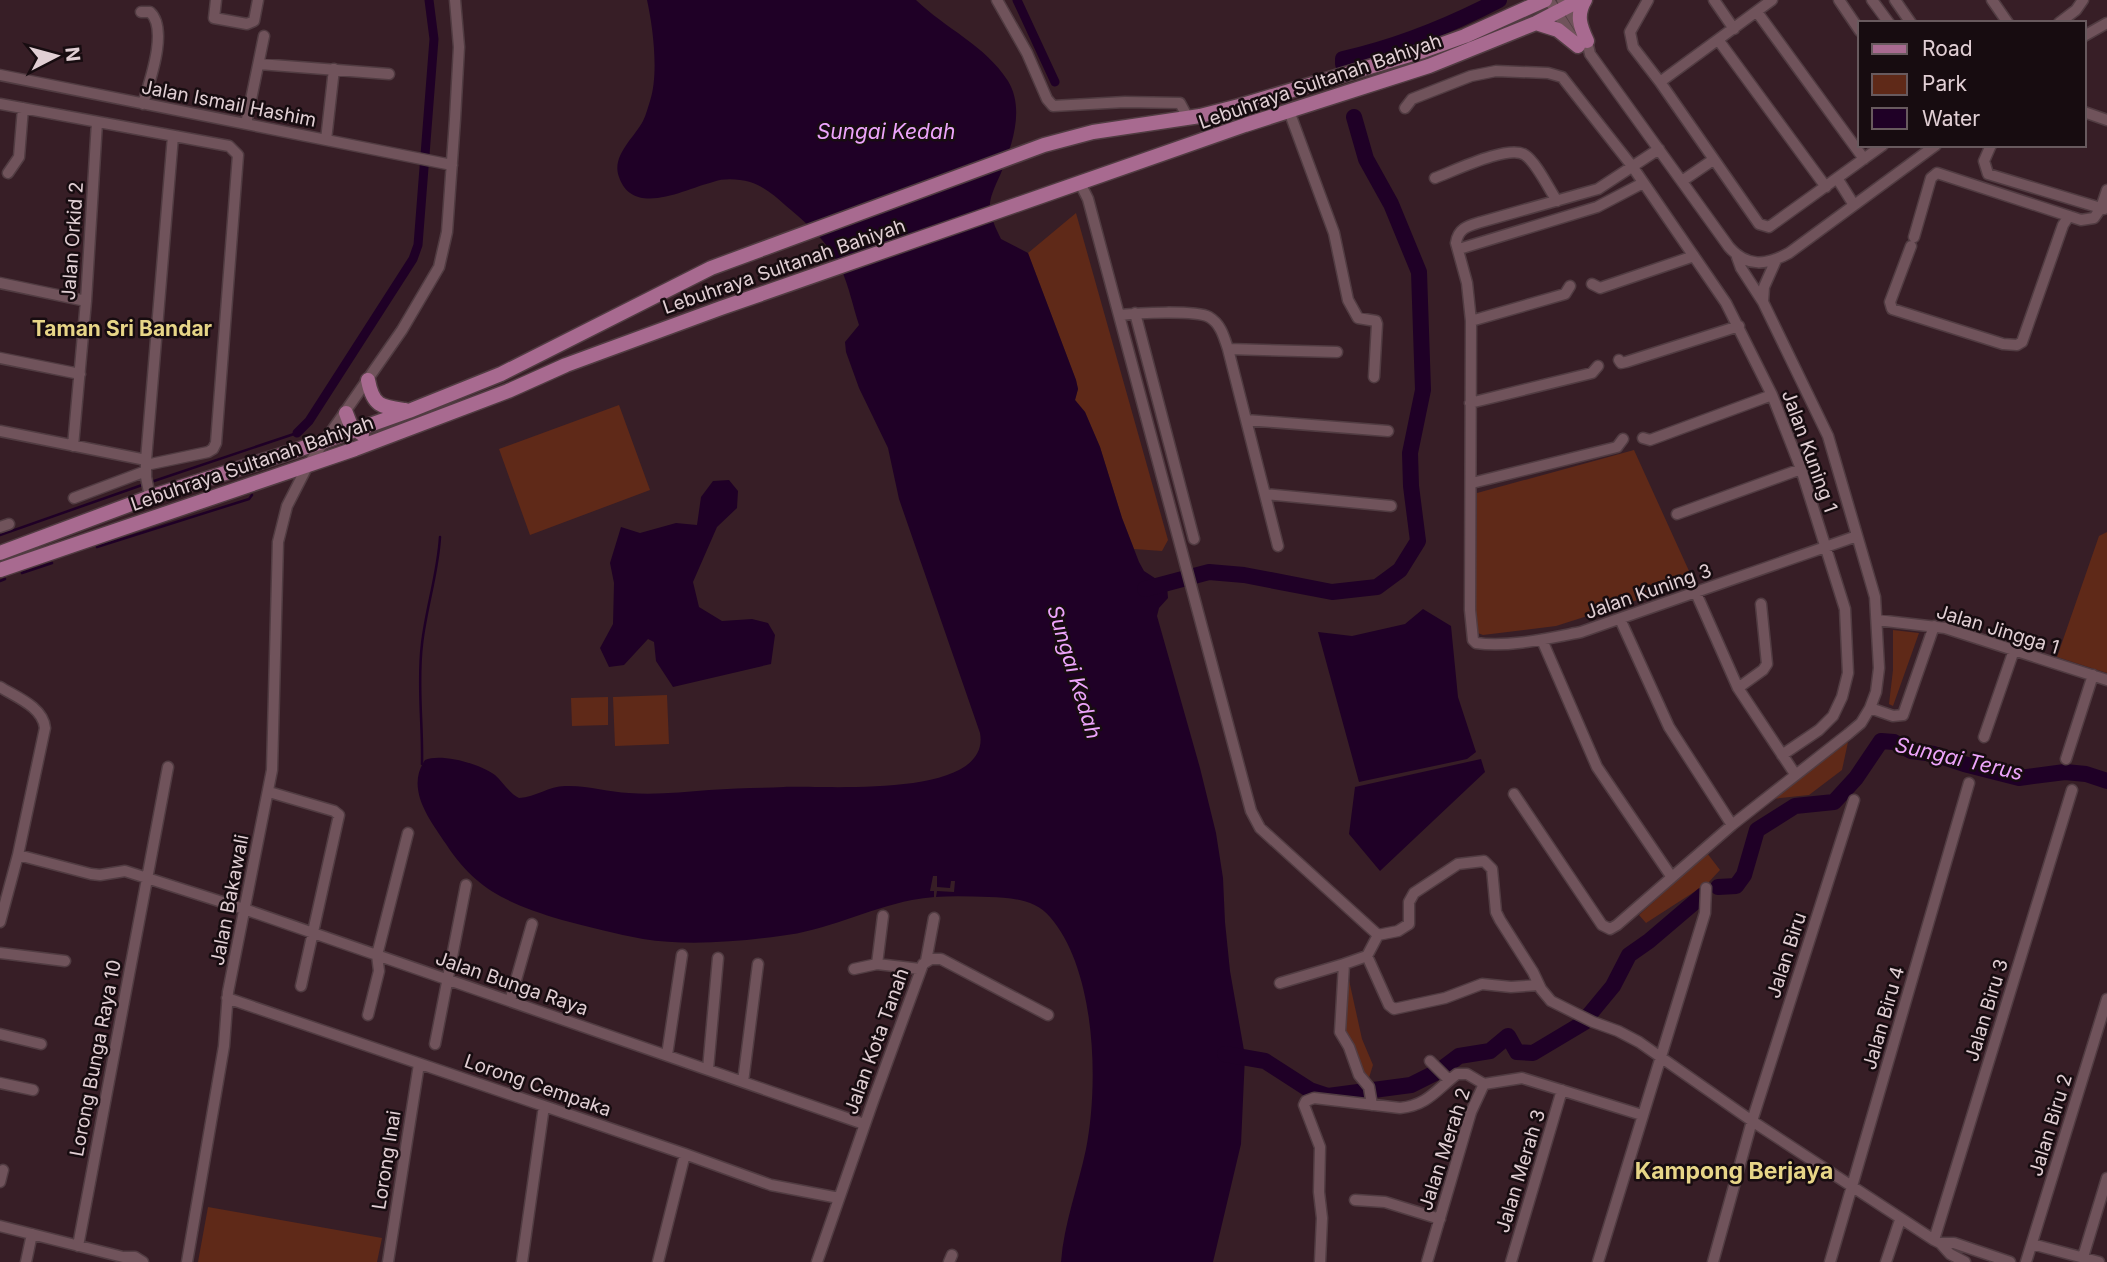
<svg xmlns="http://www.w3.org/2000/svg" width="2107" height="1262" viewBox="0 0 2107 1262" font-family="Inter,sans-serif">
<rect width="100%" height="100%" fill="#371e26"/>
<path fill="#5f2918" d="M1076,213l92,327 -6,11 -28,-2 -12,-31 -22,-71 -15,-35 -10,-12 3,-11 -2,-9 -48,-127z
M619,405l31,85 -120,45 -31,-86z
M1634,450l60,132 -138,44 -73,9 -8,-3 2,-139z
M2107,532v141l-50,-16 42,-121z
M1893,630l26,3 -26,73 -4,-2 4,-34z
M667,695l2,49 -54,2 -2,-49z
M608,697v28l-36,1 -1,-28z
M1848,742l-6,28 -33,25 -37,4z
M1707,853l13,17 -12,13 -62,40 -7,-8z
M1347,971l15,68 11,26 -5,16 -5,-3 -21,-47z
M208,1207l174,31 -5,24h-179z"/>
<path fill="#1f0026" d="M647,0h269c30,29 69,45 92,81 17,28 4,64 -7,92 -4,9 -10,21 -11,30 -1,12 6,26 11,36l27,14 48,127 2,9 -3,11 10,12 15,35 22,71 17,44 5,9 23,15 1,12 -9,10 -2,8 43,152 16,65 7,45 2,44 5,49 15,85 -4,88 -28,118h-152c3,-39 17,-75 25,-113 13,-66 10,-179 -36,-232 -15,-18 -39,-19 -61,-20 -25,-1 -52,-2 -77,3 -45,9 -86,31 -132,36 -44,6 -94,10 -137,3 -27,-5 -54,-12 -81,-19 -51,-16 -85,-28 -116,-76 -16,-24 -41,-55 -21,-84 16,-7 56,4 70,15 8,7 14,18 24,23 17,-1 30,-12 46,-12 22,-1 43,6 64,7 27,2 54,-1 80,-3 25,-2 50,-2 75,-3 40,-2 208,13 196,-54l-81,-234 -11,-51 -29,-60 -13,-36 -1,-10 14,-17c-6,-18 -10,-39 -18,-56 -12,-26 -34,-46 -56,-64 -10,-9 -22,-19 -35,-23 -12,-3 -26,-4 -37,0 -28,7 -80,36 -94,-5 -8,-21 15,-39 24,-56 3,-6 5,-14 7,-20 9,-27 3,-74 -3,-101z
M729,480l9,11 -1,17 -20,19 -24,55 6,25 23,14 30,-2 16,4 7,12 -4,29 -98,23 -17,-26 -2,-19 -6,-3 -24,26 -15,2 -9,-19 13,-24 1,-41 -4,-20 11,-36 19,6 36,-10 21,2 4,-28 12,-16z
M1423,609l28,17 7,71 18,55 -9,7 -108,23 -41,-150 34,4 53,-12z
M1481,759l4,13 -105,99 -31,-37 6,-47z"/>
<path fill="#371e26" d="M933,876h4v11l13,1 1,-7h4l-1,11 -17,-1 -1,6h-2v-6h-4z"/>
<g fill="none" stroke-linecap="round" stroke-linejoin="round">
<path stroke="#1f0026" stroke-width="2.5" d="M151,482l146,-49
M0,535l145,-51
M97,547l152,-48 3,-4
M22,573l30,-10
M0,581l5,-2
M424,765l-2,-1c1,-40 -5,-80 0,-120 4,-36 16,-71 18,-107"/>
<path stroke="#1f0026" stroke-width="9" d="M1017,0l38,82
M297,433l12,-12 104,-162 5,-14 16,-206 -5,-39"/>
<path stroke="#1f0026" stroke-width="16" d="M1343,64v-5c54,-12 106,-33 156,-59
M1145,589l64,-17 35,3 88,17 45,-5 23,-17 18,-29 -7,-55 -1,-33 13,-63 -4,-118 -28,-68 -25,-45 -12,-42
M1718,887l18,-1 8,-11 13,-45 38,-24 39,-4 22,-24 25,-37 13,1 17,9 23,3 30,10 55,14 46,-6 21,2 21,7
M1589,1015l24,-29 16,-31 20,-14 54,-46
M1225,1054l40,7 45,29 18,6 83,-11 28,-14 20,-15 31,-5 18,-15 9,16 16,1 52,-31"/>
<g stroke="#513c42" stroke-width="13">
<path id="minor" d="M216,0l-2,18 33,6 7,-3 4,-21
M997,0l30,53 20,46 6,7 72,-4 55,1 8,15
M1549,0l24,38
M1562,0l25,41 3,13 139,193c18,21 38,18 60,6l147,-108
M1648,0l-18,32 3,15 27,35 99,142 10,3 114,-82
M1714,0l20,29
M1839,0l21,31
M1872,0l17,23
M1895,0l16,23
M1992,0l16,23
M141,12h9c19,17 -1,71 -7,92
M1757,12l107,147
M2059,23l17,-13 7,-10
M2084,36l23,-13
M1719,41l107,146
M259,64l130,10
M0,75l452,90
M1660,82l112,-82
M0,104l229,42 9,9 -22,288 -3,6 -5,3 -62,13
M1405,108l7,-9 59,-23 25,-5 52,2 14,4 70,89 94,137 46,92 29,74 44,140 3,64 -6,24 -9,19 -14,14 -37,25
M1289,111l45,122 14,67 10,18 18,3 1,3 -3,53
M2084,112l23,8
M246,124l18,-88
M326,140l8,-71
M1991,145l-7,16 4,13 116,35
M1659,149l-61,40 -117,33c-13,4 -23,6 -25,21l11,40 4,38 -1,289 3,30 3,3c32,5 74,-5 105,-11l276,-96
M8,173l11,-16 4,-49
M1435,178c19,-7 74,-34 90,-23 11,7 24,34 32,46
M1837,178l17,27
M1682,181l31,-21
M1080,183l8,16 163,612 9,17 118,107
M1914,237l17,-59 6,-5 144,47 13,-2 7,-10 6,-18
M1911,246l-21,56 2,7 111,35 14,1 5,-3 41,-117 6,-9
M1459,249l138,-42 46,-24
M0,283l86,18
M1592,284l8,4 94,-32
M1763,302l1,-15 12,-27
M1135,313l59,226
M1120,315c17,-2 75,-5 89,2 12,7 15,20 19,32l50,197
M1471,321l94,-27 5,-8
M1228,349l109,3
M0,358l80,16
M1619,360l2,3 5,-1 113,-36
M1470,403l122,-30 6,-7
M1246,420l142,11
M0,431l146,29
M1643,438l7,2 122,-45
M73,446l13,-145 11,-179
M1472,483l145,-36 6,-8
M1265,494l126,12
M150,497l-4,-20v-17l27,-324
M74,498l72,-27
M1677,514l124,-45
M0,527l9,-3
M1696,593l42,95 57,86
M1620,619l49,108 63,98
M1877,620l68,8 162,52
M1542,640l55,127 74,109
M0,687c16,10 43,20 45,41l-27,127 -18,67
M1738,688l25,-18 4,-6 -6,-60
M1870,708l23,8 10,-1 31,-89
M1984,737l30,-87
M2066,759l27,-84
M269,792l65,19 5,4 -38,171
M1514,794l88,131 8,4 7,-4 115,-100 116,-91 13,-11 9,-15 6,-16 3,-24 -4,-71 -47,-161 -65,-134 -22,-34 -4,-11
M18,855l73,19 9,1 25,-4 119,38 620,215
M1378,935l20,-4 11,-7v-22l5,-9 44,-29 26,-3 8,8 4,43 4,8 33,52 8,17 10,12 42,21 25,9 21,11 113,79 182,119 6,3h14l56,19
M0,953l65,8
M1367,956l22,49 5,4 51,-11 37,-14 29,3 28,-2
M926,961l8,-43
M877,964l6,-48
M1344,964l-4,68 9,15 10,28 10,12 3,18
M854,969l23,-5 43,5
M1280,983l64,-19 23,-8 11,-21
M227,998l458,156 86,31 68,13
M510,1001l22,-77
M368,1015l11,-44 -2,-16 31,-122
M0,1034l41,10
M435,1044l31,-159
M667,1055l15,-100
M1430,1061l19,19
M708,1069l10,-111
M743,1082l15,-118
M0,1083l33,7
M0,1182l3,-12
M1355,1200l30,2 55,17
M0,1226l123,31h12l8,5
M1934,1240l138,-450
M1940,1243l10,11 15,8
M2032,1244l67,18
M78,1246l90,-479
M2083,1257l24,-79
M26,1262l6,-28
M187,1262l37,-216 4,-54 44,-222 6,-228 9,-36 21,-41 94,-135 37,-63 8,-35 8,-113 4,-72 -4,-47
M388,1262l31,-198
M522,1262l22,-156
M658,1262l27,-108
M817,1262l56,-161 50,-137 8,-5h10l107,56
M949,1262l3,-7
M1320,1262l2,-44 -3,-26 1,-45 -16,-42 2,-4 8,-3 86,10c28,-3 36,-18 57,-34h10l17,10
M1427,1262l44,-150 13,-28 38,-6 120,37
M1511,1262l51,-172
M1598,1262l107,-349 1,-25
M1713,1262l39,-141 102,-321
M1830,1262l139,-479
M1886,1262l14,-42
M2026,1262l81,-263"/>
</g>
<g stroke="#513c42" stroke-width="17">
<path id="major" d="M1585,0c-9,15 -5,26 2,41
M1536,23l22,7 20,16
M368,380c5,27 14,27 37,30
M346,413l5,13 11,8
M0,553l150,-56 175,-56 84,-30 92,-37 210,-106 333,-123 49,-13 107,-16 39,-10 184,-55 42,-15 80,-36
M0,570l355,-121 153,-58 58,-26 155,-57 524,-183 184,-59 107,-43 44,-23"/>
</g>
<use href="#minor" stroke="#70535b" stroke-width="10"/>
<use href="#major" stroke="#a86a90" stroke-width="14"/>
</g>
<g text-anchor="middle" stroke-width="5" stroke-linejoin="round" paint-order="stroke">
<g font-size="19" fill="#e1cfd4" stroke="#170c10">
<text transform="translate(1320 81) rotate(-19)" y="7">Lebuhraya Sultanah Bahiyah</text>
<text transform="translate(229 103) rotate(11)" y="7">Jalan Ismail Hashim</text>
<text transform="translate(72 241) rotate(-86)" y="7">Jalan Orkid 2</text>
<text transform="translate(784 266) rotate(-19)" y="7">Lebuhraya Sultanah Bahiyah</text>
<text transform="translate(1810 451) rotate(70)" y="7">Jalan Kuning 1</text>
<text transform="translate(252 463) rotate(-19)" y="7">Lebuhraya Sultanah Bahiyah</text>
<text transform="translate(1648 591) rotate(-19)" y="7">Jalan Kuning 3</text>
<text transform="translate(1998 629) rotate(17)" y="7">Jalan Jingga 1</text>
<text transform="translate(229 900) rotate(-79)" y="7">Jalan Bakawali</text>
<text transform="translate(1786 955) rotate(-72)" y="7">Jalan Biru</text>
<text transform="translate(512 983) rotate(19)" y="7">Jalan Bunga Raya</text>
<text transform="translate(1986 1010) rotate(-73)" y="7">Jalan Biru 3</text>
<text transform="translate(1883 1018) rotate(-74)" y="7">Jalan Biru 4</text>
<text transform="translate(876 1041) rotate(-70)" y="7">Jalan Kota Tanah</text>
<text transform="translate(95 1058) rotate(-79)" y="7">Lorong Bunga Raya 10</text>
<text transform="translate(538 1085) rotate(19)" y="7">Lorong Cempaka</text>
<text transform="translate(2050 1125) rotate(-73)" y="7">Jalan Biru 2</text>
<text transform="translate(1444 1149) rotate(-72)" y="7">Jalan Merah 2</text>
<text transform="translate(386 1160) rotate(-81)" y="7">Lorong Inai</text>
<text transform="translate(1520 1171) rotate(-73)" y="7">Jalan Merah 3</text>
</g>
<g font-size="21" font-style="italic" fill="#eda4fb" stroke="#170c10">
<text x="886" y="139">Sungai Kedah</text>
<text transform="translate(1074 672) rotate(73)" y="7">Sungai Kedah</text>
<text transform="translate(1959 759) rotate(13)" y="7">Sungai Terus</text>
</g>
<g font-size="21" font-weight="bold" fill="#e7d587" stroke="#170c10">
<text x="122" y="336">Taman Sri Bandar</text>
</g>
<g font-size="23" font-weight="bold" fill="#e7d587" stroke="#170c10">
<text x="1734" y="1179">Kampong Berjaya</text>
</g>
</g>
<rect x="1858" y="21" width="228" height="126" fill="#170c10" stroke="#685a5e" stroke-width="2"/>
<rect x="1872" y="44" width="35" height="10" fill="#a86a90" stroke="#685a5e" stroke-width="2"/>
<text x="1922" y="56" font-size="21" fill="#e1cfd4">Road</text>
<rect x="1872" y="74" width="35" height="21" fill="#5f2918" stroke="#685a5e" stroke-width="2"/>
<text x="1922" y="91" font-size="21" fill="#e1cfd4">Park</text>
<rect x="1872" y="108" width="35" height="21" fill="#1f0026" stroke="#685a5e" stroke-width="2"/>
<text x="1922" y="126" font-size="21" fill="#e1cfd4">Water</text>
<g transform="translate(56 56) rotate(84)" stroke="#170c10" stroke-width="5" paint-order="stroke">
<path d="M0-5L12 26L0 18L-12 26Z" fill="#e1cfd4"/>
<text y="-10" font-size="19" font-weight="bold" text-anchor="middle" fill="#e1cfd4">N</text>
</g>
</svg>
